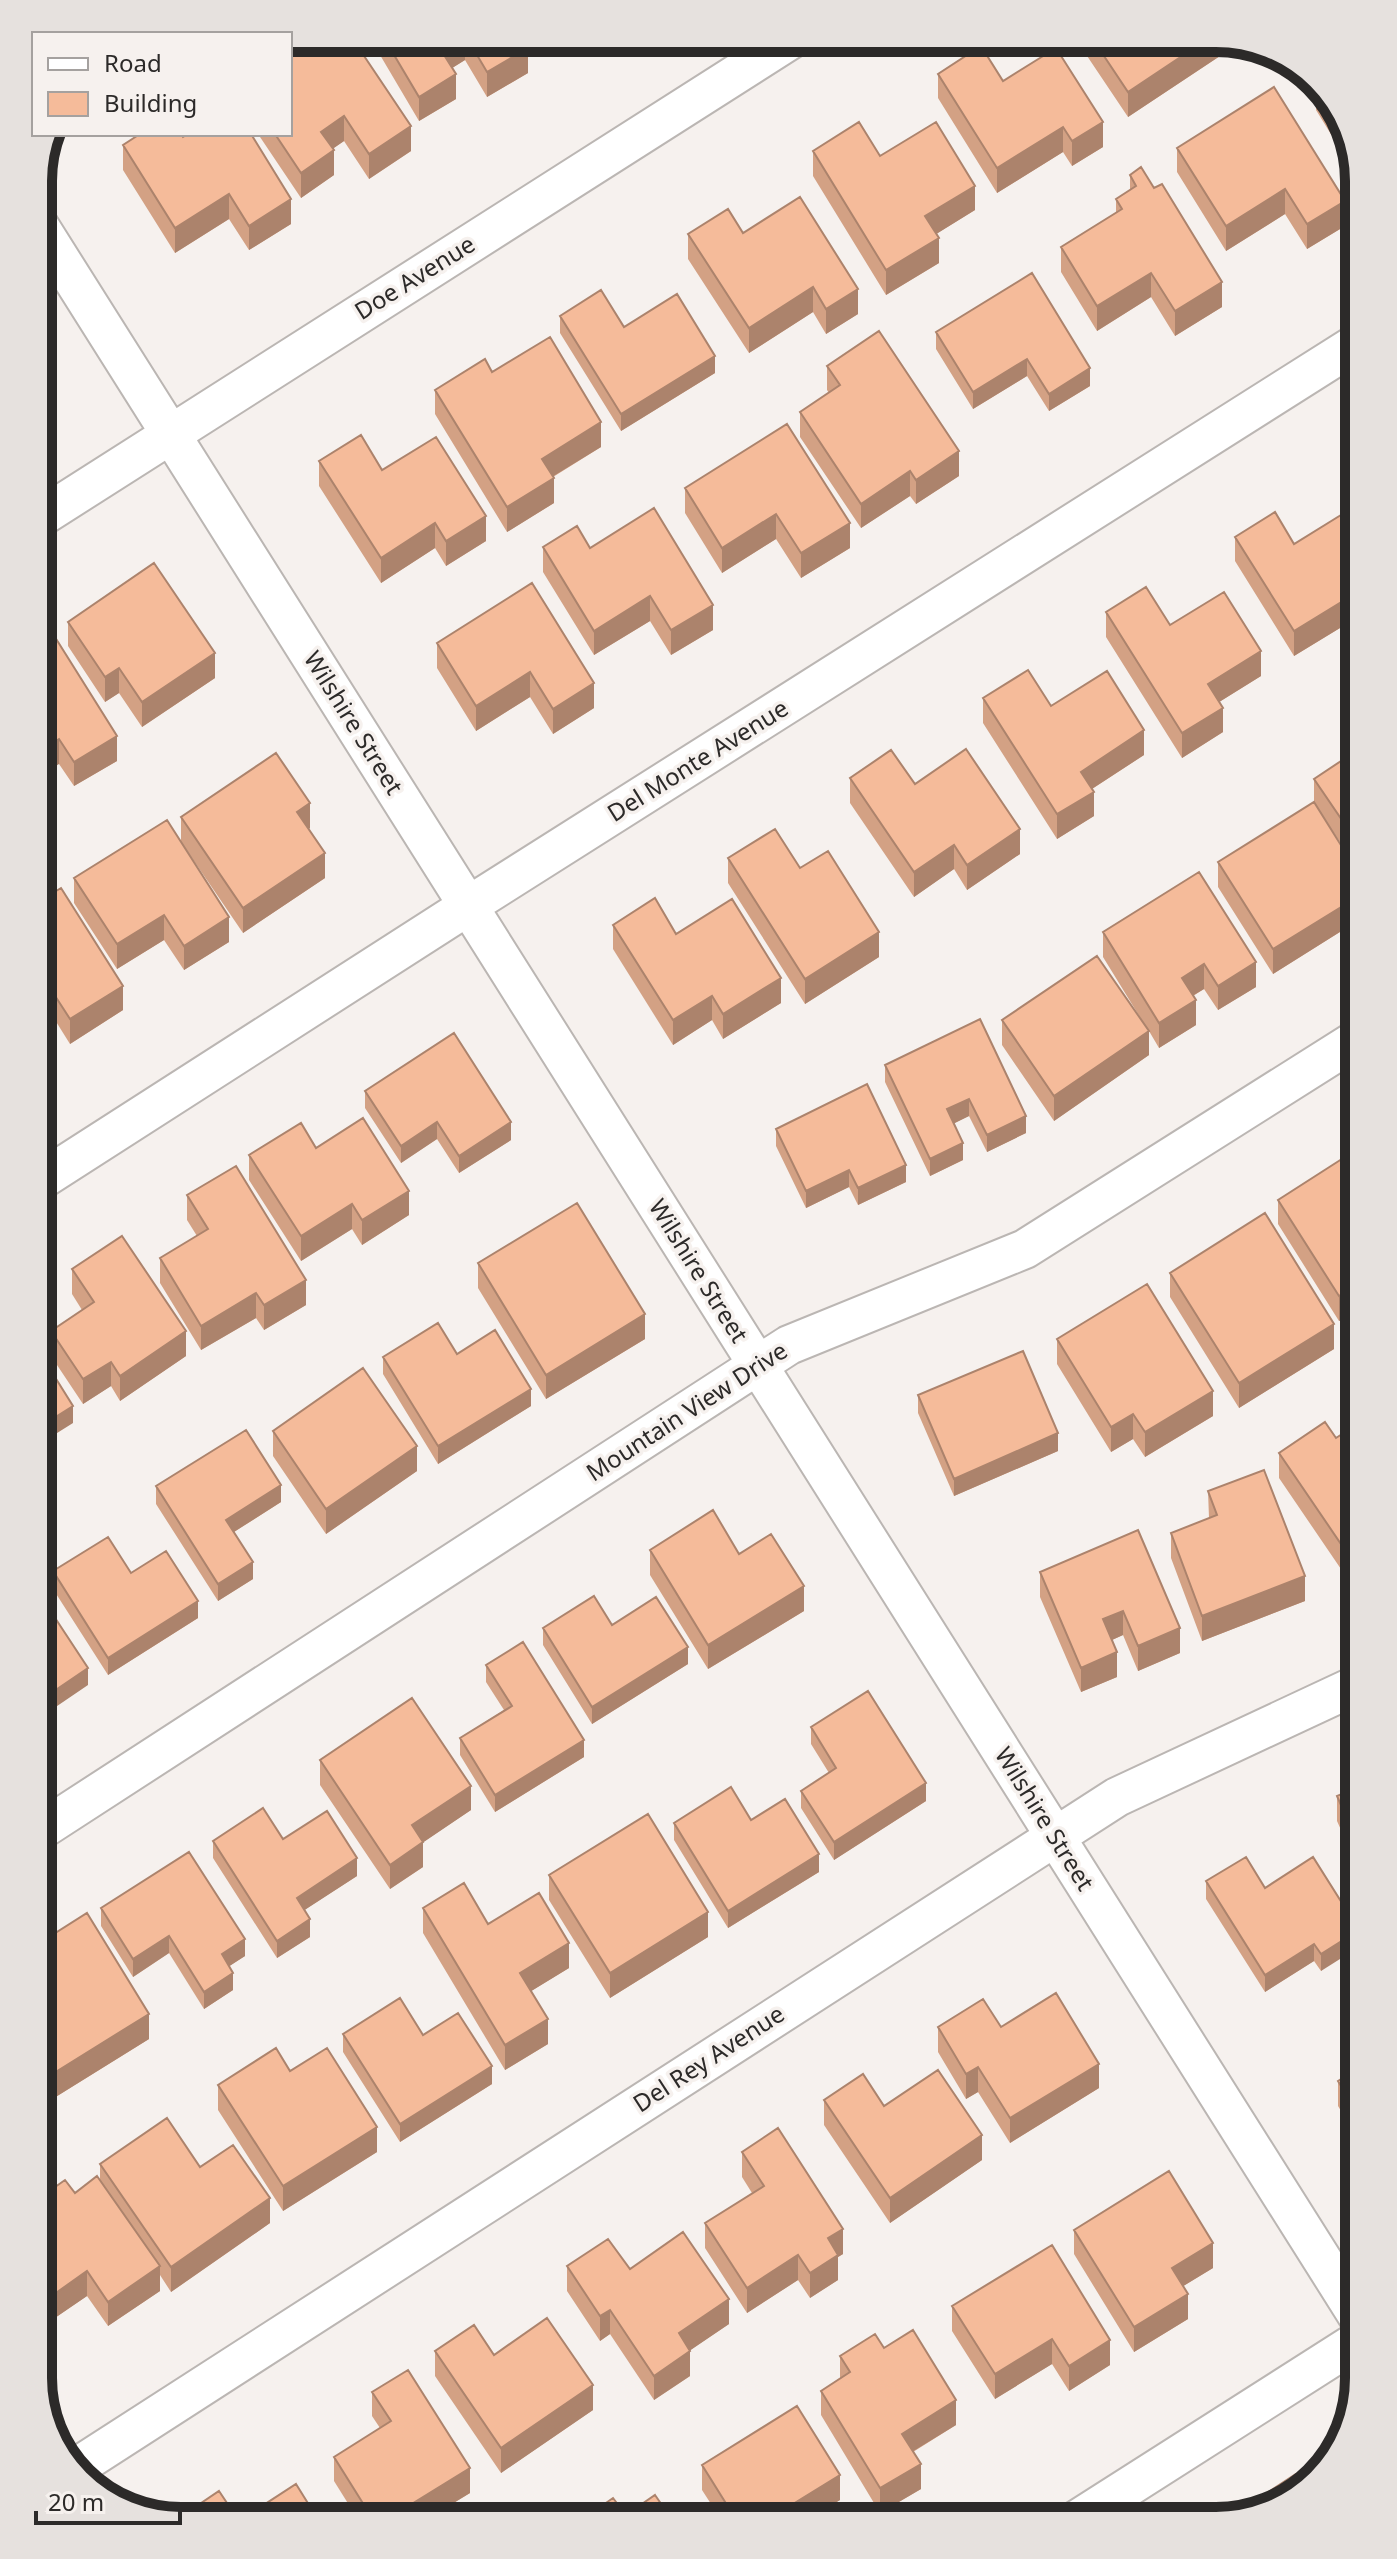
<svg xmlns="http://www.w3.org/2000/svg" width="1397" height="2559" viewBox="0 0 1397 2559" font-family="'Noto Sans',sans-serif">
<rect width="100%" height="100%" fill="#f6f1ee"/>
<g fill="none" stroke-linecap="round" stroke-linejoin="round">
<g stroke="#bbb6b3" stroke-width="42">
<path id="street" d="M38,224l1321,2094
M38,519l755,-481
M38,1182l430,-276 891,-564
M38,1832l751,-487 236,-96 334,-211
M77,2467l1040,-670 242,-113
M1075,2521l284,-181"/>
</g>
<use href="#street" stroke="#fff" stroke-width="38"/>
</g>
<path fill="#d3a184" d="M370,38h152l6,35 -41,24 -22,-37 -13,8 4,31 -37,22z
M1075,38h151v14l-98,65z
M307,53l104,98 -42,28 -25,-38 -12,8 2,26 -33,23 -43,-64h32z
M938,74l65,7 100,66 -31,19 -9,-14 -66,41 -59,-95z
M1316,85l32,41 8,42 -3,2 -37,-60z
M1274,87l71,139 -38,23 -22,-35 -59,37 -49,-79v-24z
M183,137l108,87 -42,26 -20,-31 -54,34 -52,-83v-25z
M813,151l67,5 95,54 -39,24 3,29 -53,32 -73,-119z
M1130,175l92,132 -47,29 -24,-39 -54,34 -36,-59v-25l55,-34v-14l14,-9z
M743,233l115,81 -32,20 -13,-22 -64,41 -61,-94v-25z
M1032,273l58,113 -41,25 -22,-35 -54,33 -37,-60v-17z
M560,316l64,11 91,46 -94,58 -61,-98z
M827,366l132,110 -43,28 -6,-8 -49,32 -61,-91v-25l29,-19 -2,-3z
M492,372l109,75 -48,30 1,26 -47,29 -72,-118v-24z
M787,424l63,124 -49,30 -25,-39 -54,34 -37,-60v-25z
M319,461l63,9 104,71 -40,25 -11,-18 -54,35 -62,-97z
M1359,526l-9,120 -10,-18 -46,28 -59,-95v-24l59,7z
M543,547l47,1 123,82 -42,25 -21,-34 -56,34 -51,-83z
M532,583l62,125 -41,26 -23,-37 -54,34 -39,-63v-25z
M1106,612l64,13 91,51 -42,26 4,30 -41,26 -76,-121z
M38,621l79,140 -43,25 -15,-22z
M68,622l147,56 -73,49 -23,-34 -14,9 -37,-56z
M983,698l68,8 93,49 -52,34 2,27 -37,23 -74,-116z
M1359,749v121l-36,-53 36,57v46l-86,54 -55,-87v-25l96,-59v-24z
M850,778l65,6 105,70 -53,36 -13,-21 -40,28 -64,-94z
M181,817l129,11 -2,1 17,49 -82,55 -62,-91z
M728,858l72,10 79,89 -74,47 -77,-121z
M74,878l155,64 -45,28 -20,-30 -47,29 -43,-66z
M61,888l62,122 -53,34 -20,-32 -12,8z
M613,925l63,9 105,69 -58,36 -11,-19 -39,25 -60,-96z
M1103,932l153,30v25l-38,23 -14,-21 -11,7 3,29 -37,23 -10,-17v24l-95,66 -52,-76v-25l144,7 -43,-70z
M980,1019l46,114 -39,19 -18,-36 -15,7 9,37 -33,16 -45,-94v-17z
M365,1091l146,49 -52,33 -22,-34 -36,24 -36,-55z
M776,1129l130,53 -48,23 -9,-18 -43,21 -30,-62z
M316,1148l93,67 -47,30 -10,-16 -51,32 -52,-81v-25z
M1359,1148v161l-20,12 -61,-97v-24z
M187,1195l119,110 -42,25 -8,-12 -55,32 -41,-67v-25l37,-22 -10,-16z
M478,1263l167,76 -99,60 -68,-111z
M72,1269l114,87 -66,45 -9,-15 -28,18 -32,-48v-25l31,-21 -10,-16z
M1170,1273l164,76 -95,59 -69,-111z
M1057,1339l156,77 -68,41 -12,-18 -22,13 -54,-88z
M457,1354l74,52 -93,58 -55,-90v-17z
M918,1395l140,56 -104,45 -36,-83z
M1359,1423v138l-16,11 -64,-94v-25l57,-15z
M273,1431l144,40 -91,63 -53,-78z
M156,1486l125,16 -47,30 19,47 -35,22 -62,-97z
M1208,1491l97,110 -103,40 -31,-83v-25l38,-15z
M1138,1530l42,123 -42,18 -15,-36 -11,5 5,37 -36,15 -41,-95v-25z
M650,1550l154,61 -96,58 -58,-94z
M53,1571l78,2 67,45 -90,57 -55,-86z
M612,1625l76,39 -96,60 -49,-79v-17z
M486,1665l98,92 -89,55 -35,-57v-17l44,-28 -18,-28z
M811,1727l115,74 -92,59 -33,-52v-17l28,-18 -18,-29z
M320,1760l151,50 -48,32v25l-33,22 -70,-104z
M1359,1787v83l-22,-49v-25z
M751,1820l68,52 -91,56 -54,-88v-17z
M283,1839l74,37 -53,34 6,27 -33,21 -64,-100v-17z
M549,1875l159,62 -98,61 -61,-98z
M1206,1881l153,49 -38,41 -7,-10 -49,31 -59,-93z
M101,1908l144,48 -16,10 4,24 -29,19 -35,-56 -36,24 -32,-51z
M423,1908l65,16 81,44 -38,23 17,53 -43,26 -82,-137z
M38,1944l111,95 -95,59 -16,-26z
M938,2027h63l98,61 -89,55 -32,-51 -12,7 -28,-47z
M343,2034l80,1 69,49 -92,58 -57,-90z
M1359,2068v72l-21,-34v-25z
M290,2071l87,81 -94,59 -65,-101v-25z
M824,2100l158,60 -92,63 -66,-98z
M742,2152l101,102 -5,3v23l-28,18 -12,-18 -51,33 -42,-65v-25l47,-30 -10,-16z
M100,2164l100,3 70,56 -99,69 -11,-17v16l-52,35 -21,-30 -41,28 -8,-11v-114l37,-6 25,-13z
M1074,2230l139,38 -30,18 5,33 -54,33 -60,-98z
M1052,2245l58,120 -41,26 -17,-27 -57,35 -43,-68v-25z
M567,2266l63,3 99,55 -39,26v26l-36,24 -44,-66 -10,7 -33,-50z
M884,2348l72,77 -43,27 8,37 -41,24 -59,-98v-24l19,-13v-22z
M435,2351l158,59 -92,63 -66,-97z
M372,2392l98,101 -46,28h-65l-25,-40v-24l46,-29 -8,-12z
M702,2465l138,35 -35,21h-83l-20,-31z"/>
<path fill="#ac836c" d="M461,38h4v22l-24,15v-25z
M1209,38h17v14l-98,65v-25z
M528,48v25l-41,24v-25z
M456,74v25l-37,22v-24z
M344,116v25l-23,16v-25z
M1103,122v25l-31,19v-25z
M411,126v25l-42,28v-25z
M1063,127v25l-66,41v-25z
M334,150v25l-33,23v-25z
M1353,153l3,15 -3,2z
M975,186v24l-50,31v-25z
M1285,189v25l-59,37v-25z
M229,194v25l-54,34v-25z
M291,199v25l-42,26v-24z
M1345,201v25l-38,23v-25z
M939,238v25l-53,32v-25z
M1151,273v24l-54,34v-25z
M1222,282v25l-47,29v-25z
M813,287v25l-64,41v-25z
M858,289v25l-32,20v-25z
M715,356v17l-94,58v-17z
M1027,359v17l-54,33v-17z
M1090,368v18l-41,25v-17z
M601,422v25l-59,36v-24z
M959,451v25l-43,28v-24z
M910,471v25l-49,32v-24z
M554,478v25l-47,29v-25z
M776,514v25l-54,34v-25z
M486,516v25l-40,25v-25z
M435,523v25l-54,35v-25z
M850,523v25l-49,30v-25z
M650,596v25l-56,34v-24z
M1340,603v25l-46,28v-25z
M713,605v25l-42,25v-25z
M1359,616v24l-9,6v-25z
M1261,651v25l-53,33v-25z
M215,653v25l-73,49v-25z
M119,668v25l-14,9v-25z
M530,672v25l-54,34v-25z
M594,683v25l-41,26v-25z
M1223,708v24l-41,26v-25z
M1144,730v25l-63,41v-24z
M117,736v25l-43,25v-24z
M59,739v25l-21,13v-25z
M1094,792v24l-37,23v-25z
M310,803v25l-13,9v-25z
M1020,829v25l-53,36v-25z
M954,845v24l-40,28v-25z
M325,853v25l-82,55v-25z
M1359,896v24l-86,54v-25z
M164,915v25l-47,29v-25z
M229,917v25l-45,28v-24z
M879,932v25l-74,47v-25z
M1256,962v25l-38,23v-24z
M1204,964v25l-22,13v-24z
M781,978v25l-58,36v-25z
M123,986v24l-53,34v-25z
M50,988v24l-12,8v-25z
M712,996v24l-39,25v-25z
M1196,1000v25l-37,23v-25z
M1149,1031v24l-95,66v-25z
M969,1099v17l-22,11v-18z
M1026,1116v17l-39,19v-17z
M437,1122v17l-36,24v-17z
M511,1122v18l-52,33v-17z
M963,1143v17l-33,16v-17z
M906,1165v17l-48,23v-17z
M849,1170v17l-43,21v-17z
M409,1191v24l-47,30v-25z
M352,1204v25l-51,32v-25z
M306,1280v25l-42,25v-25z
M1359,1284v25l-20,12v-25z
M256,1293v25l-55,32v-24z
M645,1314v25l-99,60v-24z
M1334,1324v25l-95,59v-25z
M186,1331v25l-66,45v-25z
M111,1362v24l-28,18v-25z
M531,1389v17l-93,58v-18z
M1213,1391v25l-68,41v-25z
M73,1406v17l-35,22v-17z
M1133,1414v25l-22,13v-25z
M1058,1433v18l-104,45v-17z
M417,1446v25l-91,63v-25z
M281,1485v17l-55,35v-17z
M1359,1536v25l-16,11v-25z
M253,1562v17l-35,22v-17z
M1305,1576v25l-103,40v-25z
M804,1586v25l-96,58v-24z
M198,1601v17l-90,57v-17z
M1123,1611v24l-20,9v-25z
M1180,1628v25l-42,18v-25z
M688,1647v17l-96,60v-17z
M1117,1652v25l-36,15v-24z
M88,1668v17l-50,34v-17z
M584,1740v17l-89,55v-17z
M926,1783v18l-92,59v-18z
M471,1786v24l-59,40v-25z
M423,1842v25l-33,22v-24z
M819,1854v18l-91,56v-17z
M357,1858v18l-60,39v-17z
M708,1912v25l-98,61v-25z
M310,1919v18l-33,21v-17z
M1359,1930v17l-38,24v-17z
M169,1936v17l-36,24v-18z
M245,1939v17l-23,15v-17z
M569,1943v25l-49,30v-25z
M1314,1944v17l-49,31v-17z
M233,1973v17l-29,19v-17z
M149,2014v25l-95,59v-25z
M548,2019v25l-43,26v-25z
M1099,2064v24l-89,55v-25z
M492,2066v18l-92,58v-18z
M978,2067v25l-12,7v-25z
M40,2081v24l-2,1v-24z
M377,2127v25l-94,59v-25z
M982,2135v25l-92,63v-25z
M270,2198v25l-99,69v-25z
M843,2229v25l-5,3v23l-28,18v-25l18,-35z
M1213,2243v25l-41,25v-25z
M798,2255v25l-51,33v-25z
M160,2266v25l-52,35v-24z
M87,2271v25l-41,28v-24z
M1188,2294v25l-54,33v-25z
M729,2299v25l-50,34v-25z
M610,2310v24l-10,7v-25z
M1052,2339v25l-57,35v-25z
M1110,2340v25l-41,26v-25z
M690,2351v25l-36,24v-24z
M593,2385v25l-92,63v-25z
M956,2400v25l-54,33v-24z
M921,2464v25l-41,24v-25z
M470,2468v25l-46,28h-40z
M840,2475v25l-35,21h-25v-9z"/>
<path fill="#f5bb9a" stroke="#ac836c" stroke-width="2" d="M290,38h7l10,15 22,-15h23l59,88 -42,28 -25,-38 -23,16 13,18 -33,23 -26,-39h15z
M384,38h77l-20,12 15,24 -37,23z
M467,38h55l6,10 -41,24z
M1092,38h117l-81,54z
M981,46l22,35 53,-33 47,74 -31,19 -9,-14 -66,41 -59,-94z
M1316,85l32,41 3,15z
M1274,87l71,114 -38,23 -22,-35 -59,37 -49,-78z
M859,122l21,34 56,-34 39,64 -50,30 14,22 -53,32 -73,-119z
M140,134h41l2,3 5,-3h63l40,65 -42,27 -20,-32 -54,34 -52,-83z
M1141,167l13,21 8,-4 60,98 -47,29 -24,-38 -54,33 -36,-59 61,-38 -6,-10 20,-13 -6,-11z
M800,197l58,92 -32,20 -13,-22 -64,41 -61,-94 40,-25 15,24z
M1032,273l58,95 -41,26 -22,-35 -54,33 -37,-60z
M601,290l23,37 53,-33 38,62 -94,58 -61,-98z
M879,331l80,120 -43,29 -6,-9 -49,33 -61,-92 40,-27 -13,-19z
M550,337l51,85 -59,37 12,19 -47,29 -72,-117 50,-31 7,13z
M787,424l63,99 -49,30 -25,-39 -54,34 -37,-60z
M361,435l21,35 54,-33 50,79 -40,25 -11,-18 -54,35 -62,-97z
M654,508l59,97 -42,25 -21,-34 -56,35 -51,-84 34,-21 13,22z
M1349,510l10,16v90l-9,5 -10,-18 -46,28 -59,-94 40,-25 19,32z
M154,563l61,90 -73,49 -23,-34 -14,9 -37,-55z
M532,583l62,100 -41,26 -23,-37 -54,34 -39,-63z
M1146,587l24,38 54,-33 37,59 -53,33 15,24 -41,25 -76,-121z
M43,618l74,118 -43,26 -15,-23 -21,13v-131z
M1028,670l23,36 56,-35 37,59 -63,42 13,20 -37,22 -74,-116z
M966,749l54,80 -53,36 -13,-20 -40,27 -64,-94 41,-28 24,34z
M1359,749v96l-45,-66z
M276,753l34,50 -13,9 28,41 -82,55 -62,-91z
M1314,802l45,72v22l-86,53 -55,-87z
M167,820l62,97 -45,29 -20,-31 -47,29 -43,-66z
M775,829l25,39 28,-17 51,81 -74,47 -77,-121z
M1199,872l57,90 -38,24 -14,-22 -22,14 14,22 -37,23 -56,-91z
M61,888l62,98 -53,33 -20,-31 -12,7v-93z
M655,898l21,36 56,-35 49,79 -58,36 -11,-18 -39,24 -60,-95z
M1097,956l52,75 -95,65 -52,-76z
M980,1019l46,97 -39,19 -18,-36 -22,10 16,34 -33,16 -45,-94z
M454,1033l57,89 -52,34 -22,-34 -36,24 -36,-55z
M867,1084l39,81 -48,23 -9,-18 -43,21 -30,-62z
M363,1118l46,73 -47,29 -10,-16 -51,32 -52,-81 52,-32 15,25z
M1359,1148v136l-20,12 -61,-96z
M236,1166l70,114 -42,25 -8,-12 -55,33 -41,-68 48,-29 -21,-34z
M577,1203l68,111 -99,61 -68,-112z
M1265,1213l69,111 -95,59 -69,-110z
M122,1236l64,95 -66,45 -9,-14 -28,17 -32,-48 43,-29 -22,-33z
M1147,1284l66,107 -68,41 -12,-18 -22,13 -54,-88z
M438,1323l19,31 38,-24 36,59 -93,57 -55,-89z
M38,1350l35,56 -35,22z
M1023,1351l35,82 -104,46 -36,-84z
M363,1368l54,78 -91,63 -53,-78z
M1325,1422l11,16 23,-15v113l-16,11 -64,-94z
M246,1430l35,55 -55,35 27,42 -35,22 -62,-98z
M1264,1470l41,106 -103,40 -31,-83 46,-18 -9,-24z
M713,1510l26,44 32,-20 33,52 -96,59 -58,-95z
M1138,1530l42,98 -42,18 -15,-35 -20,8 14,33 -36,16 -41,-96z
M108,1537l23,36 35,-22 32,50 -90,57 -55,-87z
M38,1592l50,76 -50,34z
M594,1596l18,29 44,-28 32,50 -96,60 -49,-79z
M523,1642l61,98 -89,55 -35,-57 52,-32 -26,-41z
M868,1691l58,92 -92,59 -33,-51 35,-23 -25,-41z
M412,1698l59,88 -59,39 11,17 -33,23 -70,-105z
M731,1787l20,33 34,-21 34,55 -91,57 -54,-88z
M1359,1787v59l-22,-50z
M263,1808l20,31 44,-28 30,47 -60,40 13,21 -33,22 -64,-100z
M648,1814l60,98 -98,61 -61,-98z
M189,1852l56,87 -23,15 11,19 -29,19 -35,-56 -36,23 -32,-51z
M1246,1857l19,31 48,-31 46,73 -38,24 -7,-10 -49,31 -59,-94z
M464,1883l24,41 51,-31 30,50 -49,30 28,46 -43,26 -82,-137z
M87,1913l62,101 -95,59 -16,-26v-103z
M1056,1993l43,71 -89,54 -32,-51 -12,7 -28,-47 45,-28 18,28z
M400,1998l23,37 35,-22 34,53 -92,58 -57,-90z
M276,2048l14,23 37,-23 50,79 -94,59 -65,-101z
M1359,2068v47l-21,-34z
M938,2070l44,65 -92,63 -66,-98 39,-26 21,32z
M167,2118l33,49 33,-22 37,53 -99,69 -71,-103z
M778,2128l65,101 -15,9 10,17 -28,18 -12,-18 -51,33 -42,-65 59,-37 -22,-34z
M1169,2171l44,72 -41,25 16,26 -54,33 -60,-97z
M97,2176l63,90 -52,36 -21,-31 -41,29 -8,-12v-89l27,-19 10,13z
M683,2232l46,67 -50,34 11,18 -36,25 -44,-66 -10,6 -33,-50 41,-27 22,30z
M1052,2245l58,95 -41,26 -17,-27 -57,35 -43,-68z
M547,2318l46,67 -92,63 -66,-97 39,-26 20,30z
M913,2330l43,70 -54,34 19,30 -41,24 -59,-97 29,-19 -10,-16 35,-22 9,14z
M408,2370l62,98 -86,53h-10l-40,-64 57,-36 -19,-29z
M797,2406l43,69 -60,37 6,9h-49l-35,-56z
M1296,2474l6,10 -31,26 -44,9z
M296,2484l23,37h-80z
M219,2491l20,30h-58l-2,-3z
M655,2495l18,26h-93l33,-23 13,17z"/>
<g text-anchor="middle" stroke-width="7" stroke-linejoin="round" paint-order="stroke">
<g font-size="24" fill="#2c2a29" stroke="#f6f1ee">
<text transform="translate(415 278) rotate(-32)" y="8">Doe Avenue</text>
<text transform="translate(353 723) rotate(58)" y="8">Wilshire Street</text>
<text transform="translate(698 761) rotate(-32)" y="8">Del Monte Avenue</text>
<text transform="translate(698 1271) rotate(58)" y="8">Wilshire Street</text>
<text transform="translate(687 1412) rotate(-33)" y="8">Mountain View Drive</text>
<text transform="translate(1044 1819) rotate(58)" y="8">Wilshire Street</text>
<text transform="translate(709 2059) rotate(-33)" y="8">Del Rey Avenue</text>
</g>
</g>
<path d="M0 0H1397V2559H0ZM181 52H1216A129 129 0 0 1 1345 181V2378A129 129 0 0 1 1216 2507H181A129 129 0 0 1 52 2378V181A129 129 0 0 1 181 52Z" fill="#e6e1de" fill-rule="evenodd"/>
<path fill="none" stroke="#2c2a29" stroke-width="10" d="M181 52H1216A129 129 0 0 1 1345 181V2378A129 129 0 0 1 1216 2507H181A129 129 0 0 1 52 2378V181A129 129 0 0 1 181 52Z"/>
<rect x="32" y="32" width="260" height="104" fill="#f6f1ee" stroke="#a5a19f" stroke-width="2"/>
<rect x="48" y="58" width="40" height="12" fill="#ffffff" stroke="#a5a19f" stroke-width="2"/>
<text x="104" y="72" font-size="24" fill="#2c2a29">Road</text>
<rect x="48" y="92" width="40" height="24" fill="#f5bb9a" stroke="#a5a19f" stroke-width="2"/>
<text x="104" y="112" font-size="24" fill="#2c2a29">Building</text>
<path d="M36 2511v12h144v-12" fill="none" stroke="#2c2a29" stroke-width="4"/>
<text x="48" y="2511" font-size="24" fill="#2c2a29" stroke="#f6f1ee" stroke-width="6" paint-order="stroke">20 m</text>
</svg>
